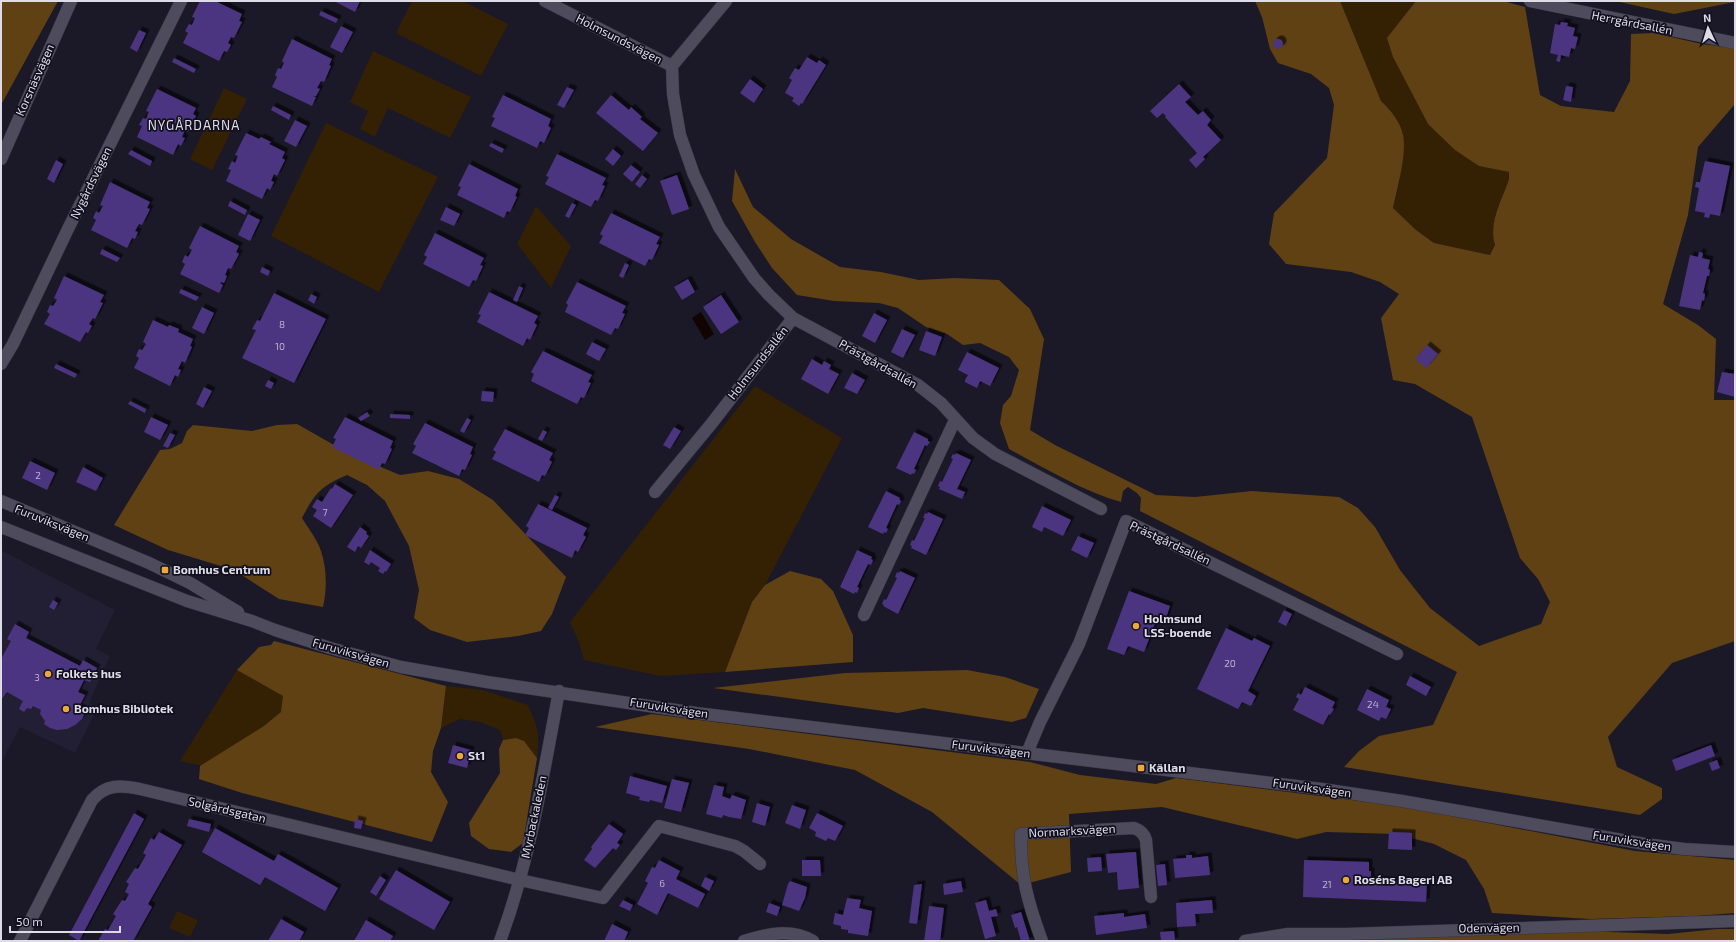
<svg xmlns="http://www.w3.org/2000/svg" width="1736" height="942" viewBox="0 0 1736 942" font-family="'Exo 2',sans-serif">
<defs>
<filter id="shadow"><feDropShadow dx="3.5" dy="-3.5" stdDeviation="0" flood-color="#0009"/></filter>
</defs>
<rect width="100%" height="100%" fill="#1b1827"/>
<path fill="#221e33" d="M1,550l114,60 -19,39 14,7 -21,47 9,4 -23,46 -55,-26 -19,36z"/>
<path fill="#342104" d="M412,1h51l45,23 -27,52 -85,-43z
M1340,1h76l-7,9 -16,47 35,67 51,42 30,6v7c-7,20 -21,45 -14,66l-4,10 -57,-12 -18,-13 -23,-22 6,-23 4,-51 -14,-26 -8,-7z
M373,51l98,46 -21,41 -62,-30 -13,29 -15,-8 8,-18 -18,-9z
M224,88l23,11 -35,71 -22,-11z
M326,123l112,54 -59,115 -108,-56z
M536,206l35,40 -20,42 -34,-44z
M755,386l87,52 -77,147 -13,17 -27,70 -65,4 -76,-16 -6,-20 -8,-18z
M237,670l141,32 -28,96 -170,-37z
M446,686l37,4 45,15c10,22 12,29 9,53 -13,-16 -12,-23 -34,-18l-3,-10 -20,-8 -20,-3 -19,9z
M177,911l21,9 -8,17 -21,-9z"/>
<path fill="#5f4114" d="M1,1h57l-57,104z
M1255,1h85l41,100c9,8 20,22 22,34 4,18 -6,55 -10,73l23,22 18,13 56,12 5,-10c-7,-22 7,-45 14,-66v-7l-30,-6 -24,-16 -27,-26 -35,-67 -6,-19 29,-37h87l22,6 15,88 21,11 53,6 16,-31 1,-47 22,-1 49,11 31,4 2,2v54l-37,43 -10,68 -25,89 35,21 18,14 -2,61h21v241l-63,22 -64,74 9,30 45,21v11l-22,16 -296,-48 15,-16 20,-15 54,-11 24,-53 -317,-161 1,-13 -4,-5 -9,-6 -5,4 -2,11c-39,-11 -76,-34 -112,-53l-9,-26 3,-18 8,-9 8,-26 -10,-13 -29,-14 -17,2 -16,-11 -21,-7 -28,-19 -19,-5 -45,-2 -37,-6 -25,-27 -17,-26 -23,-41 3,-32 18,38 38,32 49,28 41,5 38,8 36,-2 44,2 31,29 14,30 -14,91 25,15 101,50 39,2 57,-6 87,6 19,11 17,19 25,43 30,38 49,38 62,-22 9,-22 -12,-23 -18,-21 -48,-141 -57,-33 -22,-4 -12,-62 18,-24 -19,-12 -29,-10 -65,-8 -17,-20 5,-31 53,-55 7,-53 -5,-17 -18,-14 -33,-11 -8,-14 -8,-32z
M1615,1h120v1l-61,12z
M297,424l53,30 50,21 28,-4 31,8 34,21 73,77 -14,37 -11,17 -23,5 -51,6 -37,-12 -16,-12 5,-28 -10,-44 -24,-45 -18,-16 -20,-10c-26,11 -32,18 -45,43 6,10 15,21 19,33 6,18 6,38 2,56l-44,-8 -45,-29 -66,-20 -54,-25 46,-75 10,-1 12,-6 5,-12 6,-6 59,6 25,-6z
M790,571l31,8 12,12 20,44v27l-128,10 27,-70 13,-17z
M274,641l172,45 -5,42 -8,23 -2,21 17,30 -16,40 -190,-49 -43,-14 1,-13 64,-40 17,-14 2,-16 -46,-26 22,-23 12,-2z
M967,670l38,7 34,12 -13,29 -14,4 -89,-14 -25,5 -185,-25 132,-15z
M652,714l378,48 50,13 76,9 20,-6 224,28 235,45 100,9v53l-39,3 -106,3 -98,-6 -8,-24 -18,-29 -32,-16 -38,-10 -70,-2 -29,7 -135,-32 -93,7 2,58 -50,13 -89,-73 -77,-42 -106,-21 -154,-22z
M516,738l8,3 13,17 -14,85 -12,9 -22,-3 -18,-13 -2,-13 31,-50 -1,-24 4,-9z
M1717,929h18v12h-435l282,-10 86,3z"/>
<path fill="#120400" d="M701,312l13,22 -9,6 -13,-22z"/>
<path fill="#4b3580" filter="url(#shadow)" d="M200,1h15l27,13 -3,7 3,1 -8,16 -3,-1 -3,6 3,2 -4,7 -3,-1 -5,10 -36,-18 5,-10 -3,-2 4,-7 3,1 3,-7 -3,-1z
M334,1h26l-5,11z
M321,11l17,8 -2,4 -17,-8z
M1561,22l7,1 -1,3 8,2 -2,8 5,1 -3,12 -4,-1 -2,9 -8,-2 -1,7 -4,-1 2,-6 -8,-2 5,-29 5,1z
M341,26l12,6 -11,21 -12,-6z
M139,30l7,3 -9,19 -7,-4z
M292,39l40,20 -3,6 2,1 -7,16 -3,-1 -4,7 3,1 -4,7h-3l3,1 -4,9 -40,-19 5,-10 -2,-2 3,-7 3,1 3,-6 -2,-2z
M1273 44a5 5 0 1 1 10 0a5 5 0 1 1-10 0Z
M807,57l10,6 2,-3 7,5 -24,39 -1,-1 -2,3 -7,-5 2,-3 -9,-5 7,-13 -3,-2 6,-10 4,2z
M174,58l22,11 -2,4 -22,-11z
M750,79l13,10 -9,14 -14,-10z
M1179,84l12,13 -6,5 13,13 5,-4 8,9 -4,5 14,15 -18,17 2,2 -9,9 -7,-8 8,-7 -32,-36 1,-1 -3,-3 -6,5 -7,-7z
M1566,86l7,1 -2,15 -8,-2z
M567,87l7,3 -10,18 -7,-3z
M157,89l39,19 -3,6 3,2 -8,16 -3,-2 -3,7 3,1 -4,8 -3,-2 -5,11 -36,-18 5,-11 -3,-1 4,-7 3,1 3,-7 -3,-1z
M503,95l48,24 -3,7 3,2 -7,15 -4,-2 -3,7 -46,-22 4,-8 -3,-1z
M611,95l18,15 2,-3 11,10 -2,2 18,14 -15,18 -47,-38z
M273,106l18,9 -2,5 -18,-10z
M295,120l12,6 -11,21 -12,-6z
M246,133l13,6 2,-2 10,5 -2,2 16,8 -3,6 3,2 -8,16 -3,-2 -3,7 3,1 -4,8 -3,-2 -5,11 -36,-18 5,-11 -3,-1 4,-8 3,2 3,-7 -3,-1z
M491,143l13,6 -2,4 -13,-7z
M613,149l8,7 -8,10 -8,-7z
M131,150l21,11 -2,5 -22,-12z
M557,154l49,24 -4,7 3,1 -7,15 -3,-1 -4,7 -46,-23 4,-7 -3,-1z
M56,160l7,4 -9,19 -7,-4z
M1705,161l25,5 -10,50 -10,-2 -1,4 -5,-1 1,-4 -10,-2 4,-23 -4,-1 1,-5h4z
M469,164l49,25 -3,7 2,1 -7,15 -3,-1 -3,7 -47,-23 4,-8 -3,-1z
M631,165l9,7 -8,10 -9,-8z
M642,175l5,4 -7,9 -5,-4z
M677,175l12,34 -17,6 -12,-34z
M110,182l40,20 -3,6 3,1 -8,16 -3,-1 -4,7 3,1 -3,7 -3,-1 -5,10 -36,-18 5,-10 -3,-2 3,-7 3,2 4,-7 -3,-1z
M230,201l17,9 -2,5 -17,-9z
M572,203l4,2 -7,13 -4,-2z
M446,207l14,7 -6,12 -14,-6z
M611,213l49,24 -4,7 3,1 -7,15 -3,-1 -4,7 -46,-23 4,-7 -3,-2z
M248,214l12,6 -10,21 -12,-6z
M200,226l39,20 -3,6 3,2 -8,15 -3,-1 -3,7 2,1 -3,7 -3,-1 -1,1 3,2 -4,8 -39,-19 5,-10 -3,-2 3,-7 3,2 4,-7 -3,-2z
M435,233l49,25 -4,7 3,1 -7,15 -3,-1 -4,7 -46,-23 4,-7 -3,-2z
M102,249l18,9 -3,4 -17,-8z
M1699,252l4,1 -1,5 8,2 -2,9 2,1 -1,6h-2l-4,17 2,1 -1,7 -2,-1 -2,10 -21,-4 11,-51 8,2z
M625,263l4,2 -6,13 -4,-2z
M262,267l8,4 -2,5 -8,-4z
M64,276l40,19 -4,7 3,1 -8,16 -2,-1 -4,6 3,2 -4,7 -2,-1 -6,10 -36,-18 6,-10 -3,-2 3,-7 3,1 4,-6 -3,-2z
M688,279l7,13 -13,8 -8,-13z
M577,282l49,24 -4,7 3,1 -7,15 -3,-1 -4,7 -46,-23 3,-7 -2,-2z
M519,286l4,2 -6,14 -4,-2z
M181,289l18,8 -3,4 -17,-8z
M489,292l49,24 -4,7 3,2 -7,15 -3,-2 -4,8 -46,-24 4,-7 -3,-1z
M274,293l52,26 -32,64 -52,-25 14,-28 -4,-1 5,-9 3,1z
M311,294l6,3 -3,7 -6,-4z
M721,295l18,27 -18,12 -18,-27z
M202,307l12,6 -10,21 -12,-6z
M874,313l13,7 -12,23 -13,-7z
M153,320l15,7 1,-2 10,4 -1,3 15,7 -3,7 2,1 -7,16 -3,-2 -4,8 3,1 -3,7 -3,-2 -5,11 -36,-18 5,-10 -3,-2 3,-7 3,1 4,-6 -3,-2z
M902,329l13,6 -12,23 -12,-6z
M926,331l16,6 -7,19 -16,-6z
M592,342l14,7 -7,12 -13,-7z
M1427,345l11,9 -12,14 -11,-9z
M543,351l49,24 -4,7 3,1 -7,15 -3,-1 -4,7 -46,-23 3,-7 -3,-2z
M967,352l32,16 -9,18 -10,-5 -3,7 -12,-6v-2l3,-5 -10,-5z
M812,359l10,6 2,-4 7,4 -2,4 10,5 -11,20 -27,-15z
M56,364l21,10 -2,4 -21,-10z
M1722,372l13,2v23l-18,-5z
M852,373l13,7 -8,14 -13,-6z
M268,380l6,3 -3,6 -6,-3z
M204,387l8,4 -9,17 -7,-4z
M482,391l12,1 -1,10 -12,-1z
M130,401l16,8 -1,4 -17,-9z
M367,412l3,4 -9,5 -3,-3z
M390,414l20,1v4l-20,-1z
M151,417l17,8 -8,15 -16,-8z
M345,417l48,24 -3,7 2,1 -7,15 -3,-1 -3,7 -47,-23 4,-8 -3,-1z
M467,418l4,2 -7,13 -4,-2z
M425,423l48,24 -3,7 2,1 -7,15 -3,-1 -3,7 -47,-23 4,-7 -3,-2z
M674,427l7,4 -11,18 -7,-4z
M505,429l48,24 -4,7 3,2 -7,14 -3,-1 -3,7 -47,-23 4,-7 -3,-2z
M543,430l4,2 -5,9 -4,-2z
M914,432l14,7v2l2,1 -3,4 -2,-1 -11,24 2,1 -2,4 -2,-1 -1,2 -15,-7z
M170,433l5,2 -7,13 -5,-2z
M956,453l15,7 -14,29 8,3 -3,7 -23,-10 1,-2 -2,-1 2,-5 2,1 11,-23 -2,-1 2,-4 2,1z
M30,461l25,12 -8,17 -25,-12z
M83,467l20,11 -7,13 -20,-9z
M335,484l18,11 -22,33 -18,-12 4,-6 -5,-3 5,-8 5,3 9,-14 1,1z
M886,491l14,7 -1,1 2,2 -2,4 -2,-1 -11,24 2,1 -2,4 -2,-1 -1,2 -15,-7z
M555,495l4,2 -7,13 -4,-2z
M538,504l49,24 -4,7 3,2 -8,15 -3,-2 -3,8 -47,-23 4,-7 -3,-2z
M1042,506l29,14 -8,16 -19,-9 -2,5 -10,-5z
M928,512l15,7 -17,36 -15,-7 1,-2 -2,-1 2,-5 2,1 11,-23h-2l2,-5 2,1z
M360,527l7,5 -1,2 3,2 -8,12 -3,-2 -3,6 -8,-5z
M1078,536l16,7 -7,15 -16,-8z
M370,550l21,14 -5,8 -1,-1 -2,3 -5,-3 2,-3 -9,-6 -2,3 -5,-3z
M857,550l15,7 -1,2 2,1 -2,5 -3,-1 -11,23 2,1 -2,5 -2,-1 -1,2 -14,-7z
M900,571l15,7 -17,36 -15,-8 1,-1 -2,-1 2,-5 2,1 11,-22 -2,-1 2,-5 2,1z
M1129,591l41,15 -6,18 -8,-3 -12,31 -16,-6 -4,9 -17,-6z
M53,600l5,3 -4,7 -5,-3z
M1284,610l8,4 -6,12 -8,-4z
M15,624l14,8 -3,6 54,28 3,-6 14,8 -7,14 -6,-2 -6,12 7,3 -6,12 7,3 -4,9 -7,6 -8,4 -10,1 -7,-2 -6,-4 1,-3 -5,-7 1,-4 -8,-4 -2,3 -4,-1 -3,4 -5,-3 4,-8 -16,-9 -6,8v-41l10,-18 -4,-2z
M1226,628l26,13 2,-3 16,8 -22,45 8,5 -5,10 -9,-4 -4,7 -41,-20z
M1410,676l21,11 -5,9 -20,-11z
M1305,687l30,15 -3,6 2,1 -4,6 -1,-1 -6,11 -30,-15 6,-11 -3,-2 2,-4 3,2z
M1367,689l22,11 -3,7 5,2 -5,10 -5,-2 -2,4 -22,-11z
M453,745l18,5 -4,18 -19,-5z
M1711,745l4,11 -39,15 -4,-11z
M1717,760l3,8 -8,3 -3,-8z
M630,776l37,10 -5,17 -12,-3 -1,2 -10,-2 1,-3 -14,-4z
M672,779l17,4 -8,29 -17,-4z
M714,785l10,2 -2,9 8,3 2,-4 14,5 -5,19 -12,-2 -6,-2 -1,3 -16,-4z
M757,803l13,4 -5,19 -13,-4z
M792,805l14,5 -6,19 -15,-6z
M134,813l10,6 -65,122 -10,-6z
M817,813l26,13 -8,15 -7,-3 -2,3 -11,-5 1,-4 -7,-4z
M189,819l22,5 -2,8 -22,-6z
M355,819l8,2 -2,8 -7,-1z
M609,824l14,10 -6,9 3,2 -4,5 -3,-2 -18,20 -11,-8 8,-11 -1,-2z
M215,828l59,33 4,-7 60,34 -13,23 -60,-34 -5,8 -58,-33z
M159,832l23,13 -34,59 4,3 -19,34h-35l7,-12 3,1 8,-14 -3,-2 9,-14 3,1 4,-7 -4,-2 4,-8 -3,-2 9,-14 3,1 8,-14 -3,-2 8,-15 3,2z
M1389,832l23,1v17l-24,-1z
M1136,852l3,36 -21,2 -1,-18 -9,1 -2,-19z
M1186,855h6v3l16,-2 2,19 -35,3 -2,-19 13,-1z
M1101,857l1,14 -14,1 -1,-14z
M659,860l21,11 -4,8 29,15 -7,14 -30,-15 -11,22 -20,-11 11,-21 -3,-2 7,-14 3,1z
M802,860h18l1,16h-19z
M1304,860l65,2v9h2v8l33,2v3h23l-1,18 -123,-5z
M1165,864l2,21 -9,1 -2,-21z
M396,870l54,32 -16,28 -55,-31z
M380,876l6,4 -10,16 -6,-4z
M705,877l9,4 -5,10 -8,-5z
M790,881l17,6 -2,11 -6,13 -17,-6 6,-21z
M961,881l2,11 -19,3 -1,-11z
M922,884l-5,40 -8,-1 5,-38z
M847,898l14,2 -2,8 13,3 -4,25 -20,-3v-3l-7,-1v-3l-8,-2 2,-11 8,2z
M623,900l10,5 -3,6 -11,-5z
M986,900l3,11 7,-2 2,7 -7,1 5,19 -11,3 -10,-36z
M1212,900l1,13 -18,1 1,12 -19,1 -1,-24z
M769,903l11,4 -3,9 -11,-4z
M929,906l15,2 -4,33h-16z
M1021,912l9,29h-9l-4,-14 -2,1 -4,-13z
M1124,913v4l21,-3 2,14 -51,7 -2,-19z
M281,919l23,13 -5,9h-31z
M366,920l27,16 -3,5h-36z
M612,924l16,8 -4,9h-20z
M1174,931l1,10h-14l-1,-9z"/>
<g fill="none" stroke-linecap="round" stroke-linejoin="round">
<g stroke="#36343f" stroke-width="13">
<path id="street" d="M545,1l127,65
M726,1l-54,65 1,28 7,41 14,40 25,52 35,51 15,17 24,23 125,67 23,18 32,35 22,16 106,55
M1530,1l205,42
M1,364l12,-20 54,-113 114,-230
M655,492l57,-69 81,-105
M864,615l91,-195
M1027,753l13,-31 39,-78 47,-123 271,133
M20,941l72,-141c14,-16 28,-15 48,-11l380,91 83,18 56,-72 76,20 9,5 16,13
M744,941c23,-7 46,-13 69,0
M1042,941c-14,-38 -22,-66 -21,-107l113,-6c6,2 10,5 12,12l5,57
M1245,941l43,-7h59l388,-13"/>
</g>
<g stroke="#36343f" stroke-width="13">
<path id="secondary" d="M1,159l70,-158
M1,501l148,62 41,20 48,29
M1,527l186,74 65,20 23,9 55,18 71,19 86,15 209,31 626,76 80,12 243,43 39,5 51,3
M500,941c30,-81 43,-165 59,-250"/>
</g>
<use href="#street" stroke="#4e4b5d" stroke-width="12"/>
<use href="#secondary" stroke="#4e4b5d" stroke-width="12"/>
</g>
<g fill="#eda83c" stroke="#120f1e" stroke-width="1.5">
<rect x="161" y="566" width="8" height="8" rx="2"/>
<circle cx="1136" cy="626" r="4"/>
<circle cx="48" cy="674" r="4"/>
<circle cx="66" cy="709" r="4"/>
<circle cx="460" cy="756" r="4"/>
<rect x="1137" y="764" width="8" height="8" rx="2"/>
<circle cx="1346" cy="880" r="4"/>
</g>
<g text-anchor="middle" stroke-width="3.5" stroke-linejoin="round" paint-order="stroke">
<g font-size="10" fill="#b9b2cd">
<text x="282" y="328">8</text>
<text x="280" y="350">10</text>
<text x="38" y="479">2</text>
<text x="325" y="516">7</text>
<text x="1230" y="667">20</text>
<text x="37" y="681">3</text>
<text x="1373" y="708">24</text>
<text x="662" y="887">6</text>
<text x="1327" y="888">21</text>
</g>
<g font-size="12" fill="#dedce7" stroke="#120f1e">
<text transform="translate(1632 23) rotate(11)" y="4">Herrgårdsallén</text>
<text transform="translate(619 39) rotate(27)" y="4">Holmsundsvägen</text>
<text transform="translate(35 80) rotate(-66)" y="4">Korsnäsvägen</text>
<text transform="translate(91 183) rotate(-64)" y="4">Nygårdsvägen</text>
<text transform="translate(758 363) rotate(-52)" y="4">Holmsundsallén</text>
<text transform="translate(878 364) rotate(29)" y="4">Prästgårdsallén</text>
<text transform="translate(52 523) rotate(22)" y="4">Furuviksvägen</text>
<text transform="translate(1170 543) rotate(25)" y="4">Prästgårdsallén</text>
<text transform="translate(351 653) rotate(16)" y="4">Furuviksvägen</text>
<text transform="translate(669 708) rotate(9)" y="4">Furuviksvägen</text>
<text transform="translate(991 749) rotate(7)" y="4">Furuviksvägen</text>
<text transform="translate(1312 788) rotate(8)" y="4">Furuviksvägen</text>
<text transform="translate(227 810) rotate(13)" y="4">Solgårdsgatan</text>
<text transform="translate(534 817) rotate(-78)" y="4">Myrbackaleden</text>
<text transform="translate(1072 831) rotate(-3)" y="4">Normarksvägen</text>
<text transform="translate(1632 841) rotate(9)" y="4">Furuviksvägen</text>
<text transform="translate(1489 928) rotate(-1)" y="4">Odenvägen</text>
</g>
<g font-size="12" font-weight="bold" fill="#dedce7" stroke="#120f1e" text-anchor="start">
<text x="173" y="574">Bomhus Centrum</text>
<text x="1144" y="623">Holmsund<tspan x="1144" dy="14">LSS-boende</tspan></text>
<text x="56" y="678">Folkets hus</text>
<text x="74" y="713">Bomhus Bibliotek</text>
<text x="468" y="760">St1</text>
<text x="1149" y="772">Källan</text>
<text x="1354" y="884">Roséns Bageri AB</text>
</g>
<g font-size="13" letter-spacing="1" fill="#dedce7" stroke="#120f1e">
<text x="194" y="130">NYGÅRDARNA</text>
</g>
</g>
<rect width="1736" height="942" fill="none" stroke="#dedce7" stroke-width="4"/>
<g transform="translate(1708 28) rotate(356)" stroke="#120f1e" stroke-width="3" paint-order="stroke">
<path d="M0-3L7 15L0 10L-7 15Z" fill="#dedce7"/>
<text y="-6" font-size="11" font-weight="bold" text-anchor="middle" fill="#dedce7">N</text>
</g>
<path d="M10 926v6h110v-6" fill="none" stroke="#dedce7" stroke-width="2"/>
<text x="16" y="926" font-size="12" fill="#dedce7" stroke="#120f1e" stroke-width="3" paint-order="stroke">50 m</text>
</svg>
